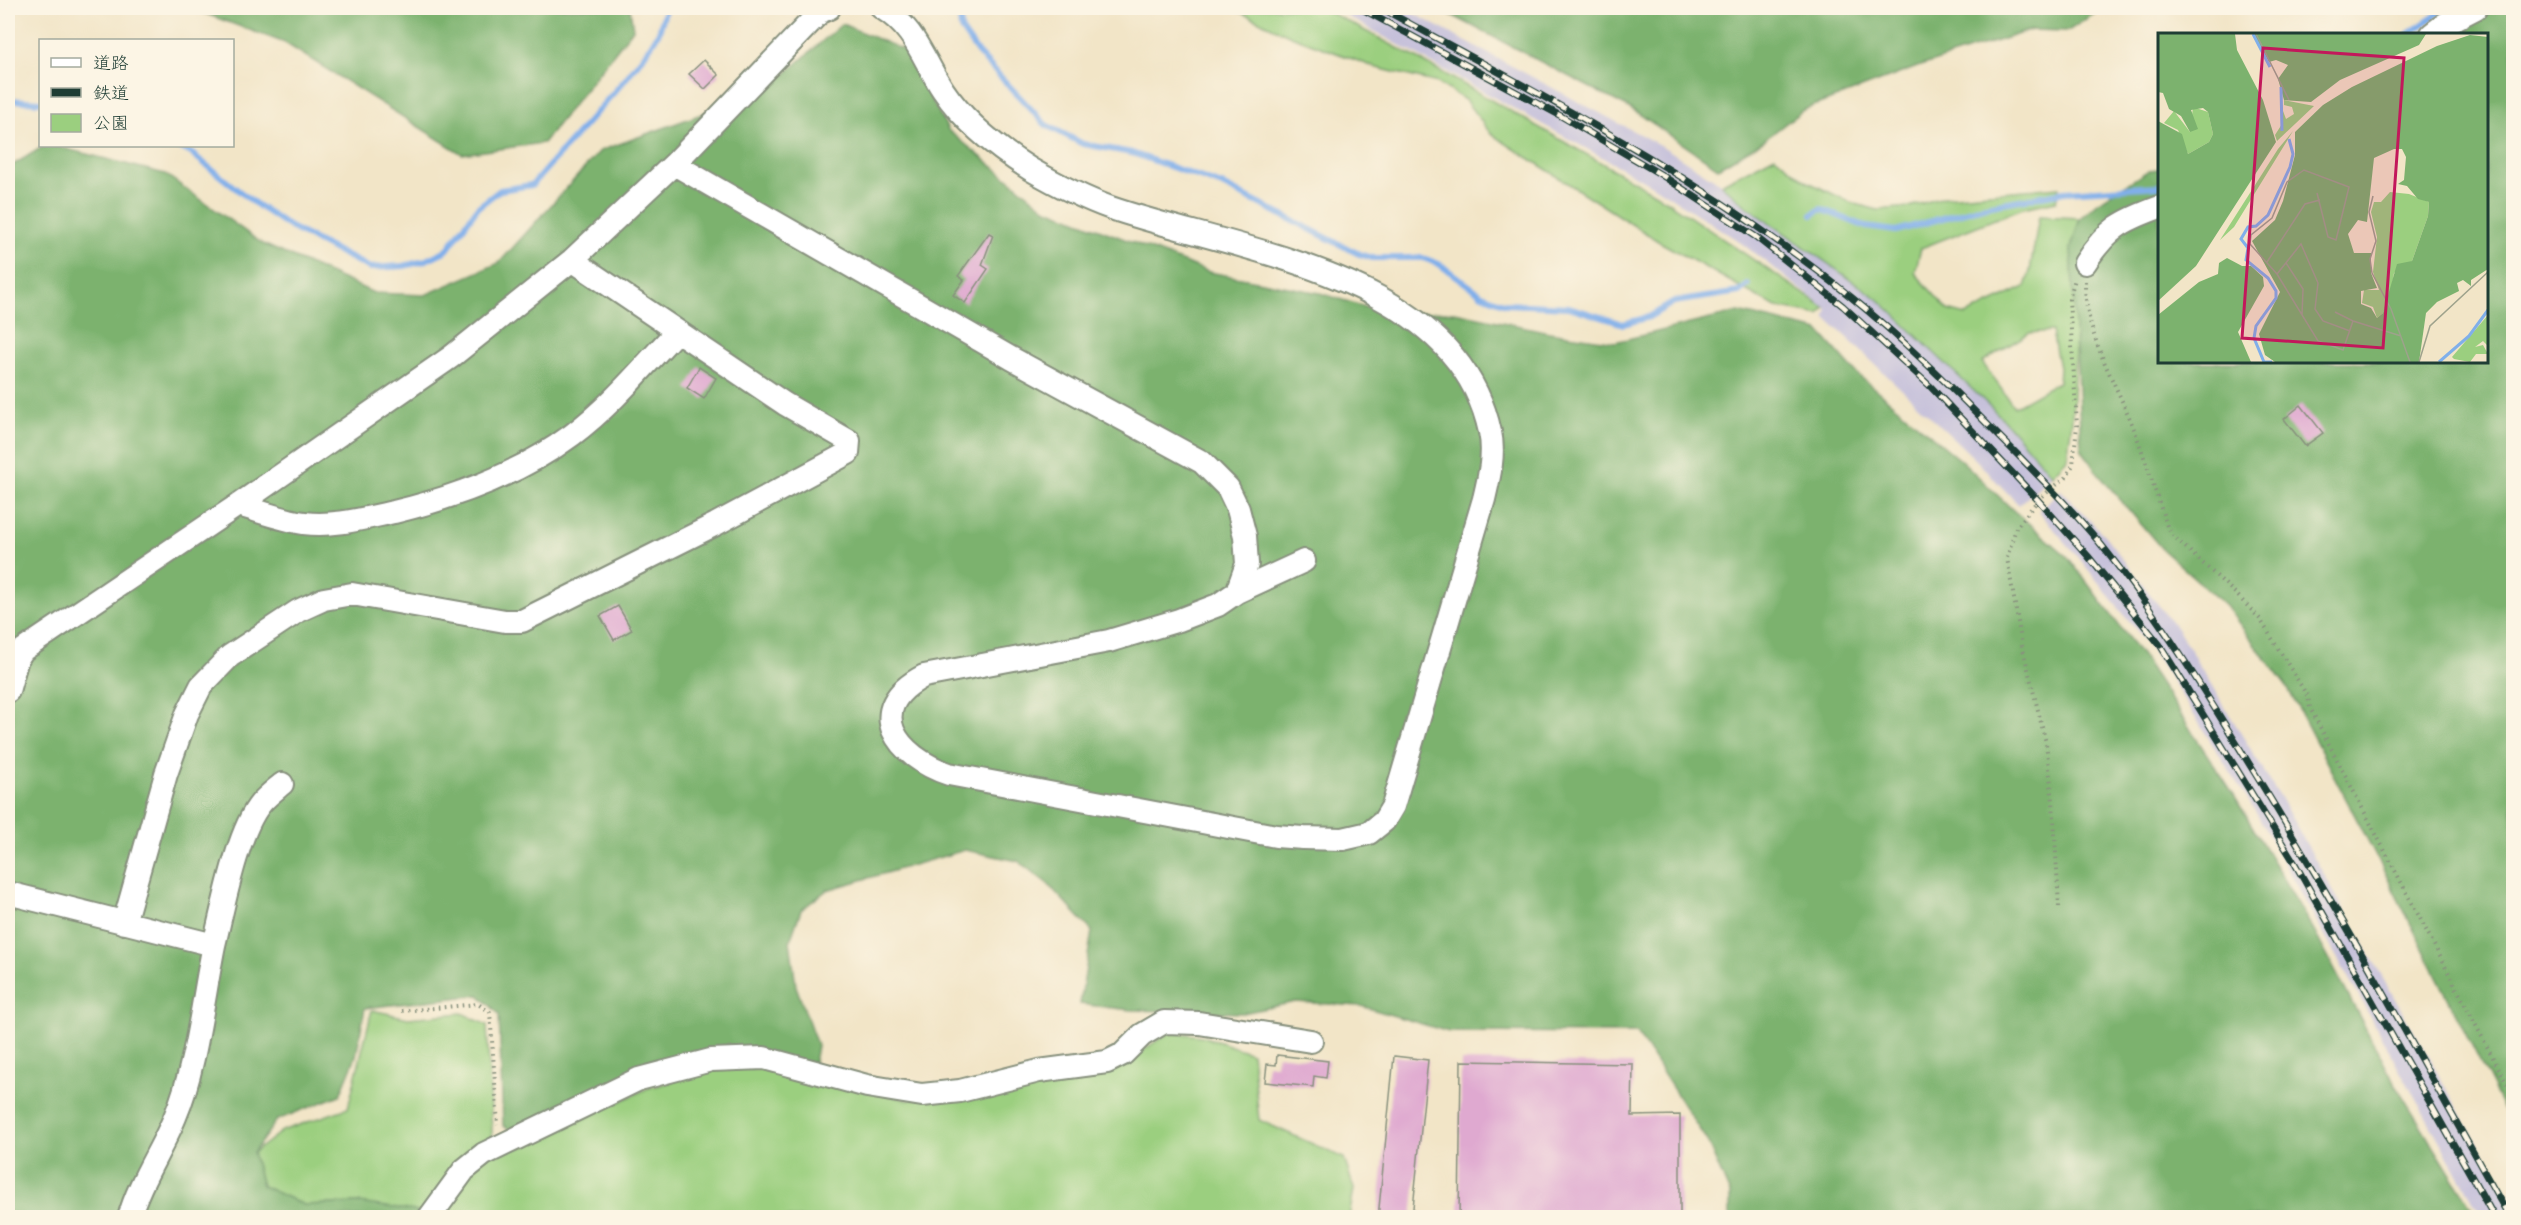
<svg xmlns="http://www.w3.org/2000/svg" width="2521" height="1225" viewBox="0 0 2521 1225" font-family="'Playpen Sans','Klee One',sans-serif">
<rect width="100%" height="100%" fill="#fcf5e5"/>
<filter id="ink" filterUnits="userSpaceOnUse"><feTurbulence type="fractalNoise" baseFrequency=".0167" numOctaves="2"/><feDisplacementMap in="SourceGraphic" scale="12" xChannelSelector="R" yChannelSelector="G"/><feConvolveMatrix kernelMatrix="1 2 1 2 8 2 1 2 1" color-interpolation-filters="sRGB"/></filter>
<filter id="wash" filterUnits="userSpaceOnUse"><feTurbulence type="fractalNoise" baseFrequency=".008" numOctaves="4" result="noise"/><feDisplacementMap in="SourceGraphic" scale="24" xChannelSelector="R" yChannelSelector="G"/><feGaussianBlur stdDeviation="1.35" result="paint"/><feColorMatrix in="noise" values="0 0 0 0 0 0 0 0 0 0 0 0 0 0 0 0 0 1.4 0 .05"/><feComposite in="paint" operator="in"/></filter>
<g filter="url(#wash)">
<rect width="100%" height="100%" fill="#f2e5c7"/>
<path fill="#c5c0da" d="M1332,8h71l264,141 54,35 27,22 129,92 125,120 50,57 -33,30 -45,-47 -149,-141 3,-7 -91,-70 -85,-55z
M2061,490l44,46 73,94 101,166 234,409v12h-31l-227,-406 -102,-160 -78,-98 -37,-42z"/>
<path fill="#9bcf7f" stroke="#5d865a" stroke-width="1.5" fill-rule="evenodd" d="M1232,8h90l102,54 232,132 169,114 -6,7 -43,-8 -118,-66 -167,-107 -26,-34 -27,-17 -61,-15 -86,-32z
M1775,156l31,25 46,22 26,7 31,-3 35,-10 115,-10 -3,14 -33,7 -102,40 -6,25 33,37 18,5 59,-28 5,-16 9,-55 41,2 -9,30 5,81 -4,92 -5,38 -15,16 -50,-57 -125,-120 -131,-92 -25,-22zM2052,331l7,37 -1,14 -44,25 -32,-45 47,-29z
M372,1010l36,8 54,-5 25,12 6,130 35,-10 120,-57 70,-19 53,-2 137,33 205,-30 57,-38 32,4 50,17 7,67 85,38 10,31 -5,29h-924l-66,-15 -55,2 -42,-19 -9,-33 29,-22 66,-23z"/>
<path fill="#7cb26e" stroke="#4e7851" stroke-width="1.5" d="M190,8h440l3,21 -90,114 -81,11 -177,-111z
M1438,8h665l-35,23 -37,-1 -111,36 -117,44 -40,31 -45,27 -85,-58z
M2461,8h52v1119l-130,-258 -96,-182 -61,-81 -64,-57 -67,-79 -14,-22 -10,-200 9,-30 19,-16 50,-32 10,-1 1,193h326v-328h-50z
M842,24l62,26 45,81 96,77 164,64 111,21 65,20 70,-1 94,20 66,10 124,-30 80,19 38,43 106,88 50,48 54,46 75,100 91,138 81,137 80,151 83,135h-747v-23l-23,-53 -70,-108 -188,-1 -88,-26 -66,-4 -52,11 -112,-3 -51,-6 12,-73 -44,-47 -30,-23 -53,-11 -138,40 -26,20 -11,31 6,45 21,59 -3,18 -89,-7 -212,76 -10,-6 -4,-112 -20,-19 -114,13 -9,48 -16,39 -63,25 -24,33 9,33 42,19 55,-2 56,8 10,6h-417v-1049l36,-22h11l110,28 98,70 111,49 51,2 74,-32 101,-112 110,-40 47,-13z"/>
<g fill="none" stroke-linecap="round" stroke-linejoin="round">
<path stroke="#80afea" stroke-width="6" d="M967,8l-7,10 1,11 17,24 68,72 37,19 49,9 90,32 137,69 13,4h51l16,6 43,31 24,9 63,3 54,17 26,-7 25,-15 65,-10 9,-7
M2408,34l39,-26
M8,103l2,-3 30,2
M177,146l14,7 62,49 37,25 80,41 34,-2 20,-5 23,-11 31,-43 22,-17 32,-5 92,-104 24,-31 11,-18 7,-24
M1812,215l9,-6 45,18 30,4 90,-25 78,-14 96,-6"/>
</g>
<g id="blocks">
<path fill="#dfa9d0" d="M704,60l15,15 -14,14 -16,-15z
M989,233l4,2 -11,30 6,4 -23,34 -12,-8 11,-15 -6,-4z
M699,367l17,11 -12,21 -17,-11z
M2301,405l22,28 -18,13 -21,-27z
M618,606l14,24 -18,10 -14,-24z
M1277,1055l51,6 -2,17 -12,-2 -1,11 -48,-5 2,-18 9,1z
M1394,1056l34,4 -16,158h-34z
M1461,1061l172,3 -1,52 48,-1v103h-221z"/>
</g>
</g>
<g filter="url(#ink)">
<use href="#blocks" fill-opacity="0" stroke="#88917e" stroke-width="1.5"/>
<g fill="none" stroke-linecap="round" stroke-linejoin="round">
<g stroke="#88917e" stroke-width="26">
<path id="minor" d="M882,8c34,21 40,50 61,82 22,33 54,58 87,79 26,15 53,29 81,39 127,44 345,65 379,224 5,22 -1,46 -6,67l-91,307 -9,15 -15,12 -26,6 -40,-1 -27,-2 -327,-62c-52,-17 -88,-65 -25,-98l185,-35 70,-21 39,-15 19,-13 67,-31
M2432,34l13,-10 31,-16
M674,164l337,194 191,104 26,26 10,21 7,27 2,28 -10,28
M2085,263c22,-34 36,-42 75,-56
M238,505c21,6 44,15 66,18 30,4 61,-5 90,-11 62,-15 127,-39 178,-77 39,-29 71,-68 104,-103
M8,691l9,-32 6,-9 215,-145 213,-148 121,-97 102,-96 146,-152 9,-4
M8,893l206,52c-11,53 -18,123 -39,172 -14,34 -36,65 -46,101
M124,923l42,-149 21,-60 14,-28 29,-30 68,-45 26,-12 28,-5 153,27h17l194,-97 132,-71 1,-12 -64,-37 -213,-144
M214,945c9,-36 23,-114 47,-142 6,-7 14,-13 21,-19
M429,1218l35,-48 20,-16 155,-75 72,-19 53,-2 103,28 55,9 38,-4 79,-20 68,-9 16,-8 19,-19 22,-13 35,1 112,18"/>
</g>
<path stroke="#88917e" stroke-width="4" stroke-dasharray="1.5 4.5" stroke-linecap="butt" d="M2085,281c-1,53 30,99 49,148 12,32 22,65 33,97l6,10 62,57 25,26 48,78 2,11 204,390
M2059,907l-6,-106 -7,-58 -24,-98 -15,-87 9,-30 22,-28 28,-23 7,-12 4,-40 -8,-126 6,-20
M402,1011l76,-7 12,8 8,113"/>
<use href="#minor" stroke="#fff" stroke-width="22"/>
<g stroke="#1f3d34" stroke-width="7">
<path id="rail" d="M1360,8l201,108 99,58 96,63 87,69 87,80 108,114 50,56 72,89 134,217 201,356
M1381,8c162,88 326,172 470,289 51,41 97,87 143,134 36,36 72,72 105,111 59,73 108,153 157,233 89,145 170,294 254,443"/>
</g>
<use href="#rail" stroke="#fcf5e5" stroke-width="4.5" stroke-dasharray="14" stroke-linecap="butt"/>
</g>
</g>
<g transform="translate(2158 33)">
<rect width="330" height="330" fill="#f2e5c7"/>
<path d="M126,67l30,6 -37,35 -2,-6 7,-11 -2,-21 6,16 8,-5 -2,-7 -8,-2zM35,74l15,5 5,22 -4,8 -21,12 -10,-24 -14,-7 10,-12 16,21zM135,98l-59,96 -14,13 58,-91zM232,159l19,2 20,8 -1,14 -16,45 -18,12 -3,19 -8,21 -6,5 -4,-11 -11,-4 2,-13h15l-6,-18 4,-35 -6,-25 3,-10h7zM330,282v31l-5,-5 -8,6 8,-2 5,9h-12l-6,8 -16,-3 -2,-2z" fill="#9bcf7f"/>
<path d="M0,1h77l2,16 26,50 13,42 -80,124 -38,35v-180l24,13 6,20 21,-12 4,-8 -5,-22 -5,-4 -12,2 7,19 -8,3 -9,-16 -12,-7 -6,-16 -5,-1zM95,1h173l-7,11 -79,35 -29,22 -27,-2 -6,-21 10,-14 -12,-5 -7,2zM312,2l18,2v232l-17,11v6l-8,-6 -6,3 2,8 -22,11 -11,11 -7,49h-144l-10,-7 -6,-21 21,-42 -28,-51 23,-21 8,-19 12,-46v-23l28,-27 29,-18 85,-41zM236,116h8l4,8 -2,23 -6,4 9,2 11,13 11,3 -1,14 -16,45 -15,3 -14,49 -6,5 -6,-10 -10,-4v-13l16,-3 -6,-15v-20h-17l-6,-19 10,-14 9,2 7,-64zM69,225l15,8h9l12,11 1,9 -26,46 13,30h-93v-47l41,-33 19,-8 1,-11z" fill="#7cb26e" fill-rule="evenodd"/>
<path fill="none" stroke="#80afea" stroke-width="3" d="M95,1l17,33M123,54l1,44M114,329h-8l-10,-24 2,-12 20,-28v-7l-8,-13 -22,-18 2,-12 -7,-9 7,-12 8,-1 12,-11 22,-48 3,-13 -4,-15M281,329l30,-26 19,-26"/>
<path fill="none" stroke="#9ea28c" stroke-width="1.5" d="M98,1l33,66M159,160l11,44 8,3 13,-53 -45,-17 -17,12 -15,36 -21,17 -1,9 27,30 41,67 25,9 10,-29 48,15M215,163l-4,16 7,29 -6,18 2,14 19,36 19,53M109,229l38,-58 15,-4M128,230l17,26 -1,26M119,241l24,-30 17,39 -3,26 8,12 27,10M177,279l18,9M261,329l11,-36 58,-54"/>
<path fill="#c2185b" fill-opacity="0.15" stroke="#c2185b" stroke-width="3" d="M105,15l141,10 -21,290 -141,-10z"/>
<rect width="330" height="330" fill="none" stroke="#1f3d34" stroke-width="3"/>
</g>
<rect width="2521" height="1225" fill="none" stroke="#fcf5e5" stroke-width="30"/>
<rect x="39" y="39" width="195" height="108" fill="#fcf5e5" stroke="#a4ab9e" stroke-width="1.5"/>
<rect x="51" y="58" width="30" height="9" fill="#ffffff" stroke="#a4ab9e" stroke-width="1.5"/>
<text x="93" y="69" font-size="18" fill="#1f3d34">道路</text>
<rect x="51" y="88" width="30" height="9" fill="#1f3d34" stroke="#a4ab9e" stroke-width="1.5"/>
<text x="93" y="99" font-size="18" fill="#1f3d34">鉄道</text>
<rect x="51" y="114" width="30" height="18" fill="#9bcf7f" stroke="#a4ab9e" stroke-width="1.5"/>
<text x="93" y="129" font-size="18" fill="#1f3d34">公園</text>
</svg>
